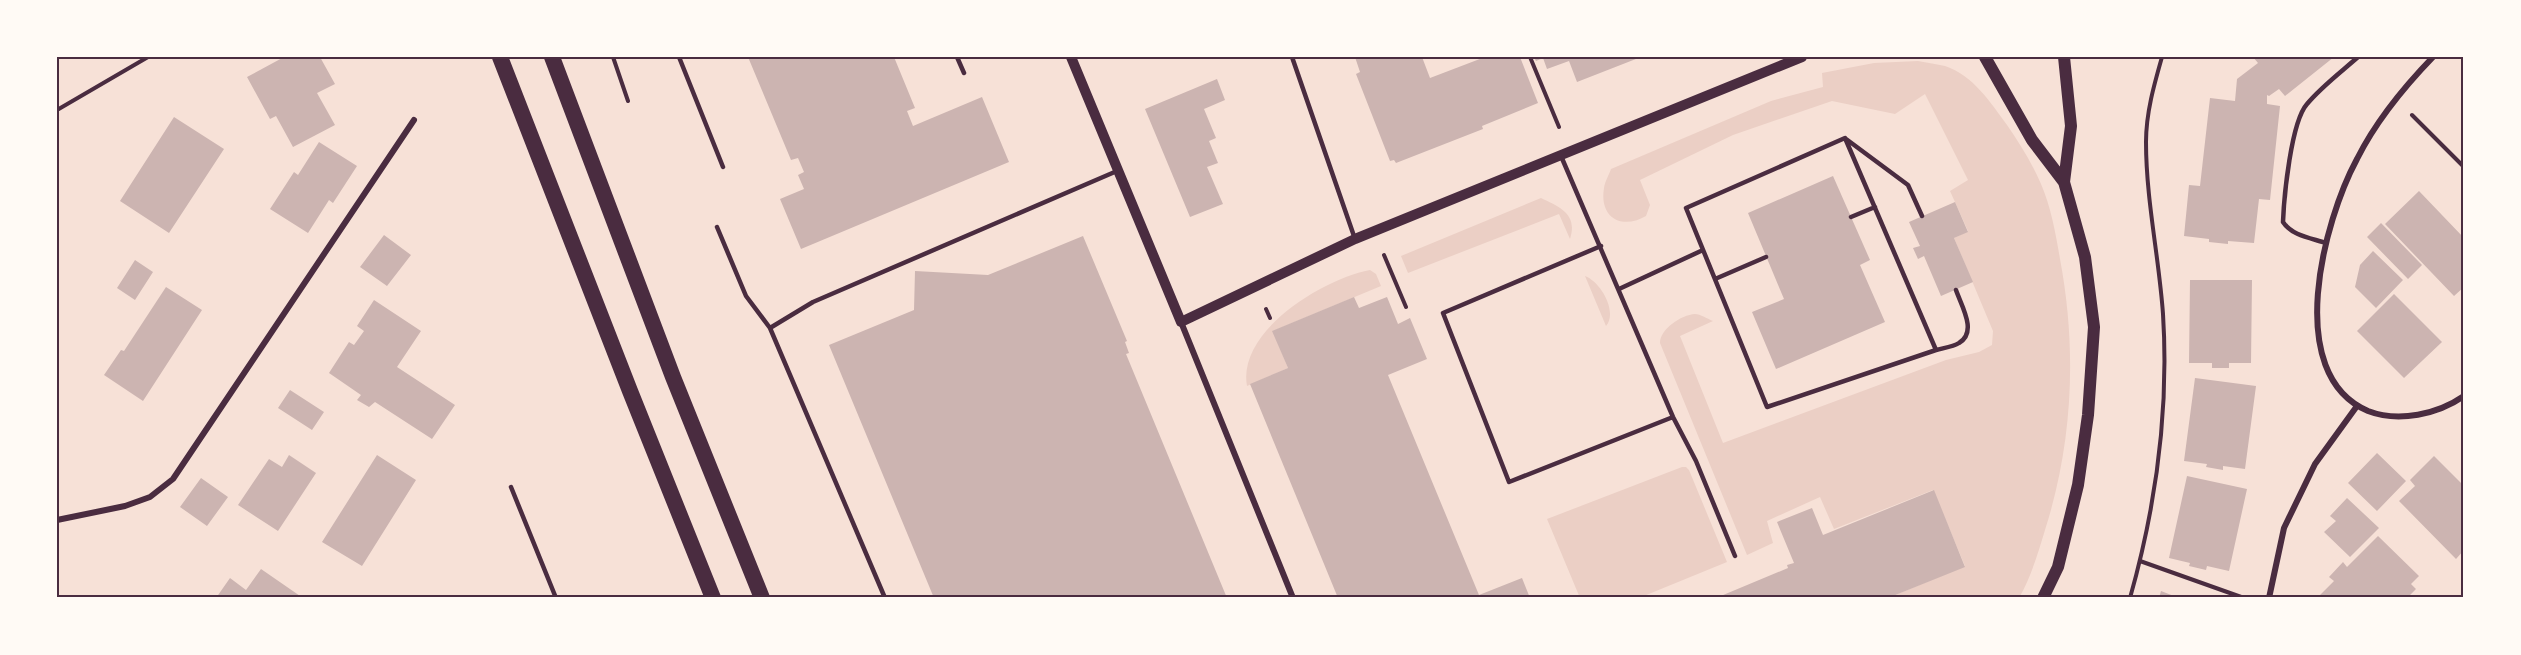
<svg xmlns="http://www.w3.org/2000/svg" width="2521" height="655" viewBox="0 0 2521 655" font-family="Spectral,serif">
<rect width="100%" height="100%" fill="#f7e1d7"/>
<path fill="#ebcfc5" d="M1918,61c9,2 19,3 27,5 28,9 46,37 62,59 13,19 25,38 34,59 10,23 15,51 19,75 17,90 13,183 -15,271 -7,23 -14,47 -26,68h-131l77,-32 -32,-76 -99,39 -14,-32 -53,24 6,22 -26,12 -87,-212c0,-14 21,-28 35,-29 5,0 13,5 18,7l-33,15 43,107 223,-83 33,-8 13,-7 1,-14 -39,-93 14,-7 -18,-40 18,-11 -43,-86 -30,20 -63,-13 -99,34 -93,45 10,25 -4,11c-24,14 -47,2 -42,-28 1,-7 5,-13 7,-19l160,-68 52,-14 -1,-14 52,-10z
M1541,198c19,9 37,16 29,41l-11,-25 -151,59 -7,-17z
M1370,270l6,4 5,12 -108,45 15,37 -41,18c-10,-55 76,-107 123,-116z
M1585,276c16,6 33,36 21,50z
M1682,467h4l3,3 38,92 -88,36h-59l-33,-79z"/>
<path fill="#ccb4b1" d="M284,57h36l15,27 -18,9 18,32 -42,22 -17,-31 -6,3 -23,-42z
M748,57h146l21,51 -8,3 6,15 69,-29 27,65 -208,87 -21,-50 24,-10 -6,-14 6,-3 -6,-14 -7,2z
M1355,57h67l8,21 55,-21h35l18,46 -56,23 1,3 -87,34 -2,-3 -4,1 -34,-87 4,-2z
M1534,57h107l-64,25 -8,-21 -22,8 -4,-11 -7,3z
M2253,57h81l-49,39 -6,-7 -10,7 -2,-1v9l13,2 -10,94 -11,-1 -5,44 -26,-2v3l-19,-2v-3l-25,-3 5,-51 11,1 10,-88 25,3 2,-22 21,-16z
M1217,79l8,21 -21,9 12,29 -7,3 9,22 -11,4 16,37 -33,13 -45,-108z
M174,117l50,32 -55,84 -49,-32z
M319,142l38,24 -24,37 -4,-3 -21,33 -38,-24 24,-37 4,3z
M1833,176l37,84 -10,5 25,57 -109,47 -24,-57 32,-13 -36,-86z
M2419,191l45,47v49l-10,9 -69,-72z
M1955,202l13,30 -14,6 19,44 -32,14 -17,-40 -6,3 -5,-11 7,-2 -11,-24z
M2381,223l41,42 -14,14 -41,-42z
M384,235l27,20 -24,31 -27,-19z
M1083,236l44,105 -2,1 4,11 -3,1 101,244h-293l-105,-253 85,-35 1,-39 73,4z
M2373,251l30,29 -27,28 -21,-21 5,-22z
M135,260l18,12 -18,28 -18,-12z
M2190,280h62l-1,83h-22v5h-17v-5h-23z
M166,287l36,23 -59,91 -39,-26 17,-25 3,1z
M2394,294l48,48 -38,36 -47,-47z
M1354,297l5,11 28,-11 11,27 12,-6 17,41 -39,16 91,220 43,-17 8,20h-192l-88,-214 38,-16 -16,-37z
M374,300l47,31 -24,36 58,38 -23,34 -57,-37 -6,5 -12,-7 4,-5 -32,-22 20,-31 5,3 10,-14 -7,-5z
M2195,378l61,8 -11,83 -22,-3v4l-17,-3 1,-3 -23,-3z
M290,390l34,22 -12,18 -34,-22z
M2377,453l29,28 -29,30 -29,-28z
M289,455l27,18 -38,58 -40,-26 31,-46 13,8z
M377,455l39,25 -54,86 -40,-24z
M2434,456l30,30v64l-8,9 -57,-58 16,-15 -5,-6z
M2187,476l60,13 -18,82 -22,-5 -1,4 -17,-4 1,-3 -21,-5z
M201,478l27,19 -21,29 -27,-19z
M1934,490l31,77 -77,31h-172l72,-30 -1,-3 7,-2 -17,-41 35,-14 11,27z
M2347,498l32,30 -29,29 -26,-25 12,-11 -6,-5z
M2378,536l41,40 -8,8 5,5 -9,9h-84l-3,-3 14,-14 -5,-4 14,-15 4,5z
M261,569l42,29h-87l14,-20 16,12z
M2161,591l18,7h-20z"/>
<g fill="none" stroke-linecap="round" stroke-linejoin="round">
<path stroke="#4a2c40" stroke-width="4" d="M613,57l15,44
M1530,57l29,70
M57,110l91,-53
M2412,115l52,52
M1384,255l22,52
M1266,309l4,9
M2140,561l104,37
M2130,598c26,-92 39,-189 33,-284 -4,-57 -17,-114 -17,-172 0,-29 8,-57 16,-85"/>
<path stroke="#4a2c40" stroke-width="4.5" d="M679,57l44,110
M957,57l7,16
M1292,57l63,182
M1845,138l91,212 -169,57 -81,-199z
M1846,139l62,46 14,31
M1561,156l112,261 23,44 39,95
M1851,217l24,-10
M717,227l29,69 24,32
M2326,243c-15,-5 -34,-7 -43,-21 1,-25 8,-100 24,-118 14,-17 34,-32 51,-47
M1601,246l-158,67 66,169 164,-65
M1715,279l51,-22
M1619,289l84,-39
M1936,350c7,-2 17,-3 23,-7 19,-11 2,-38 -3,-53
M511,487l45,111
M885,598l-115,-270 43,-26 304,-131"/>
<path stroke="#4a2c40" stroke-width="6" d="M2433,57c-29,30 -57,64 -76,102 -33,61 -75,215 11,252 31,12 70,3 96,-15
M1181,322l112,276
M57,520l68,-14 25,-9 23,-18 241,-359
M2269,598l15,-70 31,-64 42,-58"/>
<path stroke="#4a2c40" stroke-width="10" d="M1071,57l110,265 174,-83 447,-182"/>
<path stroke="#4a2c40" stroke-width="12" d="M1985,57l47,83 32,42 21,75 9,70 -6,88 -10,70 -20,82 -15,31
M2064,182l7,-56 -7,-69"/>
<path stroke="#4a2c40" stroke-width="16" d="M500,57l130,334 83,207
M552,57l121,320 89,221"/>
</g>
<rect width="2521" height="655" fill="none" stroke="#fffaf5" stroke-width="117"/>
<rect x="58" y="58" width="2404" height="538" fill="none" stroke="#4a2c40" stroke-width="2"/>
</svg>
